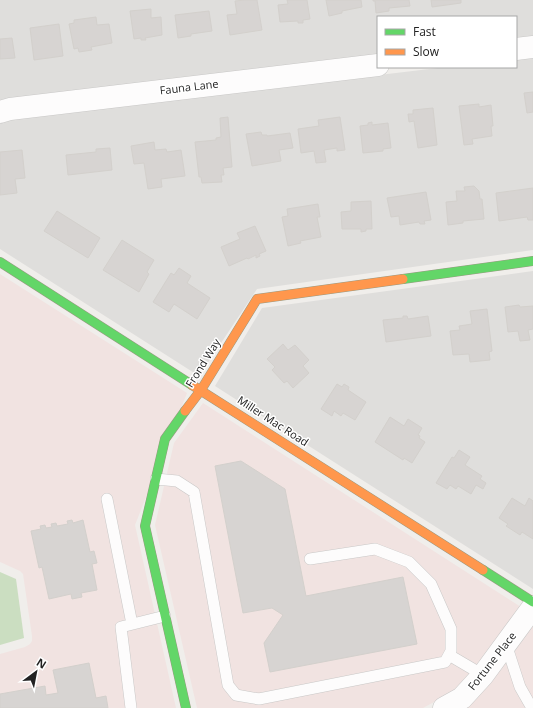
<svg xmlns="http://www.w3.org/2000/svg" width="533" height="708" viewBox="0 0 533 708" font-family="'Open Sans',sans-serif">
<rect width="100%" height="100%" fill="#f0eeeb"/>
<path fill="#dfdedc" d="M0,0h533v36l-17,2v-21h-138v38l-378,47z
M533,57v193l-276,39 -58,87 -199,-127v-127l11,-3 435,-52h70v-8z
M533,271v318l-318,-203 47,-78z"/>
<path fill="#f1e3e1" d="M0,274l187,119 -52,132 41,183h-176v-54l25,-7 5,-3 2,-3v-5l-9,-62 -3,-3 -20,-9z
M203,403l318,204 -45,62 -20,21 -33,18h-226l-42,-183 19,-82z
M533,623v85h-70z"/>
<path fill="#cbdec1" d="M0,572l16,7 8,59 -24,7z"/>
<path fill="#d7d4d2" stroke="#d3d0cc" d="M245,0h12l5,30 -32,5 -3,-20 10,-1 -2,-13z
M287,0h20l3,19 -7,1v3h-5v-2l-18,1 -2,-17 10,-1z
M326,0h35l1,7 -20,4v2l-13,3z
M373,0h36l1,6 -21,2v3l-13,2 -1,-12h-2z
M431,0h30v3l-29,4z
M151,9v9l10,-1 1,18 -17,3 1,2h-5v-2l-7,1 -4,-28z
M209,11l3,20 -21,3v2l-13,2 -3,-23z
M96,17l1,8 12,-1 3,19 -21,4 1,3 -13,2 -1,-4 -4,1 -5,-25 5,-1v-3z
M59,24l4,32 -29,4 -4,-32z
M12,38l3,20 -15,1v-20z
M533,92v20l-6,1 -3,-20z
M479,104v3l12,-2 2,21h-2l1,10 -20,3 1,5 -9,1 -5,-39z
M433,108l4,37 -19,3 -4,-27 -5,1 -1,-8h5v-4z
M228,117l4,50 -9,1 1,7h-3l1,7 -20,1 -1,-6h-2l-4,-35 21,-2v-2l5,-1 -1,-19z
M340,117l5,33 -8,1v-3l-13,2 2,12 -10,1 -2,-12 -13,2 -3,-24 21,-3 -1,-6z
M372,122v3l16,-2 3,25 -8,1v2l-20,2 -3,-27 8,-1v-2z
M261,132l1,3h5v1l23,-3 3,15 -14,2 2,11 -29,5 -6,-32z
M154,142l1,8 11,-1 1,3 14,-2 4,26 -24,3 1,8 -14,2 -4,-26 -10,1 -3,-18z
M110,148l2,22 -44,5 -2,-20 30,-3v-3z
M22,150l3,28 -10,1 2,14 -17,2v-43z
M474,186l5,5 1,8h2l2,20 -21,2v2l-15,2 -2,-23 11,-1 -1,-10h9l-1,-4z
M533,188v32h-5l-1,-3 -28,4 -3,-28z
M426,192l5,28 -7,1 1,3h-5l-1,-2 -19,3 -1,-9 -8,1 -4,-19z
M371,201l1,28h-6v2l-5,1v-3h-19l-1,-17 10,-1v-9z
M318,204l2,13h-3l4,20 -21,4 1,2 -13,3 -6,-29 6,-1 -1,-7z
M57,211l43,27 -12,20 -44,-27z
M255,226l11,25 -7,3 1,2 -4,2v-3l-8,4 -1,-1 -18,8 -8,-19 19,-8 -3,-6z
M122,240l32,20 -7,12 2,2 -10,18 -36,-22z
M179,268l12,8 -4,7 23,15 -13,21 -23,-15 -5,8 -16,-10 18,-29 3,2z
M519,305l1,2 13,-1v23l-5,1 2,10 -10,1 -2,-10 -10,1 -3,-25z
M487,309l5,42 -3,1 1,8 -20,2 -1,-8 -16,1 -3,-24 10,-1 -1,-4 13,-2 -2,-13z
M403,316h4l1,3 20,-3 3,20 -45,6 -3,-22 20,-2z
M283,344l5,6 7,-5 14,15 -6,6 6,7 -16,15 -6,-7 -3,2 -12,-13 3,-3 -8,-8z
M337,384l5,3 2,-3 5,3 -1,3 18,12 -11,18 -12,-7 -2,3 -7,-5 -2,5 -11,-7z
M390,417l14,9 4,-7 14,9 -4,7 2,1 -1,2 6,4 -13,21 -8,-5 -1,2 -28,-18z
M459,450l11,7 -5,8 17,11 -2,3 6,4 -3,6 -7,-4 -5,9 -13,-8 -2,3 -6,-4 -3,4 -11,-6 16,-26 2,1z
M241,461l44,28 21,107 97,-19 14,67 -147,28 -6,-29 19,-28 -11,-7 -29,5 -28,-147z
M512,498l13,8 4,-8 4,3v38l-11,-7 -2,3 -14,-9 2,-2 -9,-6z
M72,520l1,3 10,-3 7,32 4,-1 3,12 -5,1 5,26 -16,3 1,4 -10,2 -1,-5 -22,5 -7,-32 -3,1 -8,-37 10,-2 -1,-3 5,-1 1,3 6,-1 -1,-3 5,-1 1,3 11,-2 -1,-3z
M89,663l7,35 10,-2 2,12h-108v-14l45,-8 1,9 12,-2 -5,-23z"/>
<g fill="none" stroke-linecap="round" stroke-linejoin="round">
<g stroke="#c9c8c7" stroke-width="12">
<path id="lane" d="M156,479l21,2 17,11 34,193 8,10 23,4 186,-37 6,-11v-22l-20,-45 -22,-22 -34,-13 -65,10
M107,499l25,125
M506,644l14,43 12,21
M449,655l34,20
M131,708l-10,-81 44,-11"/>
</g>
<g stroke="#c9c8c7" stroke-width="23">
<path id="street" d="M516,49l17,-2
M0,112l10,-3 368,-44
M444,708l18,-10 21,-23 50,-68"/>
</g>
<g stroke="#999a82" stroke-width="10">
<path id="fast" d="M0,262l192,123
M403,279l130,-18
M185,411l-20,28 -20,87 41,182
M483,570l50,32"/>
</g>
<g stroke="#999a82" stroke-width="10">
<path id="slow" d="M192,385l291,185
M185,411l16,-21 56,-91 146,-20"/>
</g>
<use href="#lane" stroke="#fdfcfc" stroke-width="11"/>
<use href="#street" stroke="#fdfcfc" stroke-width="22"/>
<use href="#fast" stroke="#63d668" stroke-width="9"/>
<use href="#slow" stroke="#ff974d" stroke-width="9"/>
</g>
<g text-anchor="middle" stroke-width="3" stroke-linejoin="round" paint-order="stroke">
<g font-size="11" fill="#222" stroke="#fff">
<text transform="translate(189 87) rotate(-7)" y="4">Fauna Lane</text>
<text transform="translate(203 363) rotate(-58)" y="4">Frond Way</text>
<text transform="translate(273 421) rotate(33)" y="4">Miller Mac Road</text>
<text transform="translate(492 661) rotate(-52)" y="4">Fortune Place</text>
</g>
</g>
<rect x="377" y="16" width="140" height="52" fill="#ffffff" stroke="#a7a7a7"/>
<rect x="385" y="29" width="20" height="6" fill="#63d668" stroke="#a7a7a7"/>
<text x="413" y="36" font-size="12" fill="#222222">Fast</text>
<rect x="385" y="49" width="20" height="6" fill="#ff974d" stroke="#a7a7a7"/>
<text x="413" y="56" font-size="12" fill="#222222">Slow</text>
<g transform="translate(36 672) rotate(32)" stroke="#ffffff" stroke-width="3" paint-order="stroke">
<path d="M0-3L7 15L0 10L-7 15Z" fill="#222222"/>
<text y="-6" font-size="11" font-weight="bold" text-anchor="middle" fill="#222222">N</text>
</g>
</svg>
